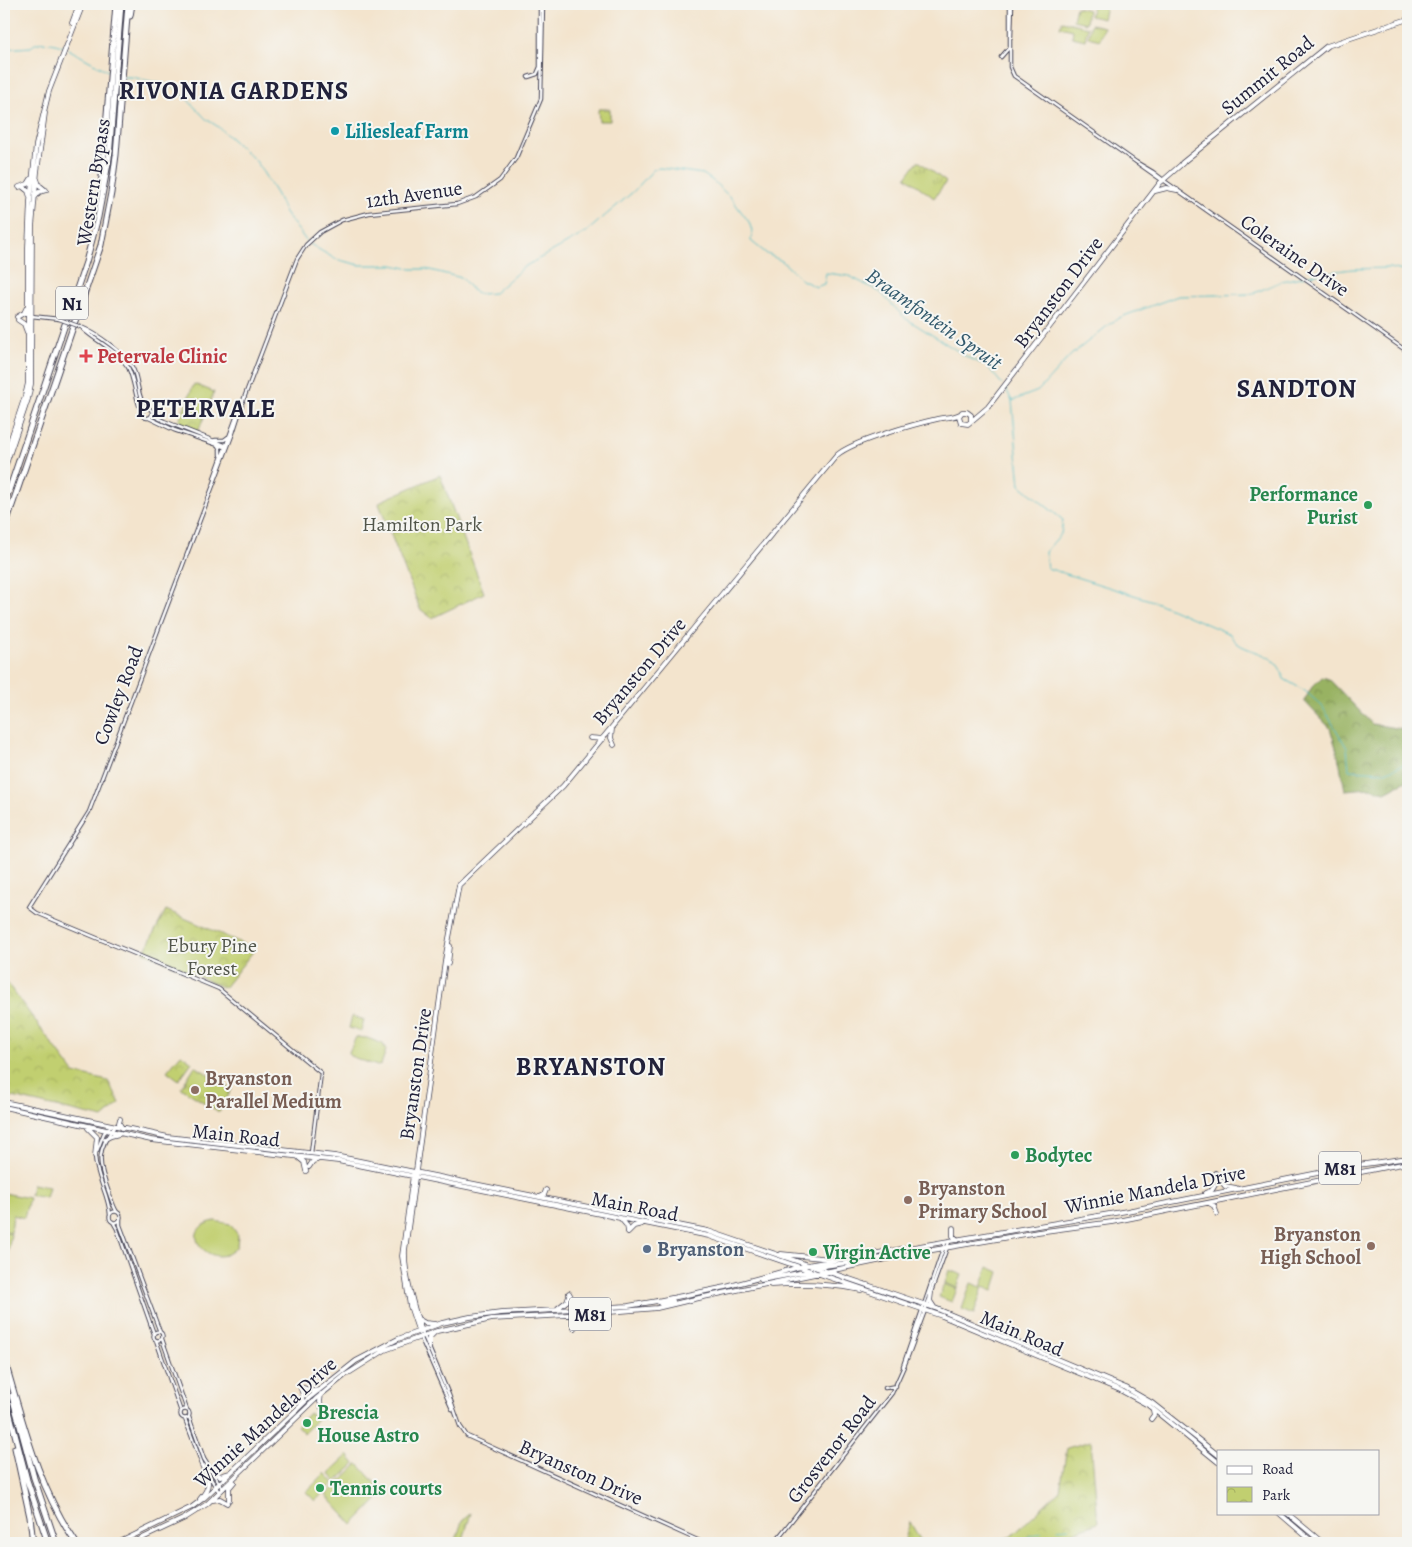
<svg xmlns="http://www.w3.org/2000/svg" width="1412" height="1547" viewBox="0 0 1412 1547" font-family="Alegreya,serif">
<defs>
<pattern id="grass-tufts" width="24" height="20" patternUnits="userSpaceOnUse" patternTransform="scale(1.25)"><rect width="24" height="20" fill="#c1cf70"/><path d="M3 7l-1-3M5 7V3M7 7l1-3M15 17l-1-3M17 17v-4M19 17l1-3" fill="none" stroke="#a6b162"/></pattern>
<pattern id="forest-crowns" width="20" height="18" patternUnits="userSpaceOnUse" patternTransform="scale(1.25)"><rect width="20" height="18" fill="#98b262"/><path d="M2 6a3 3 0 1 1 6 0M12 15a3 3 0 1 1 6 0" fill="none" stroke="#7c9052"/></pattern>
<pattern id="park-crowns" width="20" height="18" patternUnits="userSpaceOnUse" patternTransform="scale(1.25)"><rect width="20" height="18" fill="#c1cf70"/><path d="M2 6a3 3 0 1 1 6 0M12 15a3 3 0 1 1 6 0" fill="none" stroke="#a6b162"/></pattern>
</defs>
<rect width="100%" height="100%" fill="#f6f6f2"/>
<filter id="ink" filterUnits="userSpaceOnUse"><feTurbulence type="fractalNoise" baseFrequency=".02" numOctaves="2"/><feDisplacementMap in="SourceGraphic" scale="10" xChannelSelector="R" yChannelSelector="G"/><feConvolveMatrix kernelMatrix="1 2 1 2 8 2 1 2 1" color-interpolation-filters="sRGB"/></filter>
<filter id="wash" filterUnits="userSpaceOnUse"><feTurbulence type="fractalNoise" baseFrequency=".0096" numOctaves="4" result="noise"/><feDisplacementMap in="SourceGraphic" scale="20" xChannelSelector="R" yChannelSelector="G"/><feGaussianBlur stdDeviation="1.12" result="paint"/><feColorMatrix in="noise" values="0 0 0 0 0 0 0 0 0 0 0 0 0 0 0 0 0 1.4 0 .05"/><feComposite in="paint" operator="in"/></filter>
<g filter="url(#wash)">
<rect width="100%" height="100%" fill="#f3e4cd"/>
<path fill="url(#grass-tufts)" stroke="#727856" d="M917,162h3l26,20 -12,16 -28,-21z
M195,1066l37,23 -13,23 -38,-24z"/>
<path fill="url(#forest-crowns)" stroke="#5d6a4e" d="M1322,677l7,2 43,45 36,6v50l-23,12 -15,-4 -25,2 -8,-39 -7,-23 -26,-27 8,-14z"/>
<path fill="url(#park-crowns)" stroke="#727856" d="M194,384l20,8 -16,40 -20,-9z
M440,475l44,118 -52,25 -12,-9 -41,-105 2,-3z
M166,910l89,39 -31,39 -80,-36z
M4,979l70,94 34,8 12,22 -17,15 -99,-23z
M181,1054l11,8 -13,18 -12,-9z
M1091,1441l7,82 -54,20h-64l31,-6 49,-47 7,-42z
M471,1513l-9,30h-7l7,-22z
M910,1522l12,21h-18z"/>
<path fill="#c1cf70" stroke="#727856" d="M1093,4l13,2 -3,13 -13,-3z
M1076,7l12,3 -2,13 -13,-3z
M1062,21l26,6 -3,13 -13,-3 1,-7 -13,-3z
M1091,24l13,3 -4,13 -12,-3z
M599,109h11v12h-11l-1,-11z
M352,1016l12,4 -3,11 -12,-3z
M356,1037l11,1 16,6 3,6 -5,15 -4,1 -27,-10 -1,-4z
M32,1184l17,3 -3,11 -16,-3z
M4,1193l25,5 -5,20 -11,-3 -2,18 -7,-3z
M215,1221l15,3 8,11 -1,11c-22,30 -65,-17 -22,-25z
M4,1232l7,2 -3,19 -4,-1z
M988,1267l11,5 -6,19 -10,-4 -9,27 -12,-5 9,-26 10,4z
M949,1270l13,5 -5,13 -12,-5z
M944,1284l13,5 -5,13 -13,-5z
M309,1413l8,6 -13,14 -7,-7z
M348,1455l7,9 -19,18 -7,-9z
M358,1464l26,29 -31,32 -27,-30z
M325,1473l9,10 -19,18 -9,-9z"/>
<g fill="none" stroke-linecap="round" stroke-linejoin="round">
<path stroke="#4ebcc5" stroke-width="1" d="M4,49l27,-2c8,-8 23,-4 33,0
M68,49l40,22
M123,77h9l40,9 16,14 18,19 11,7 39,35 21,34 7,16 23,31
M310,244l25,15 25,6h33l18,4h15l36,9 10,12 8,4 14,-1 30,-26 61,-34 49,-42 20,-22 6,-1 43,6 10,7 18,17 18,24 3,9 -1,10 16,13 15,7 20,19 14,7 8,-3 2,-11 23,3 31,16 25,26 64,40 18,8 15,18
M1005,387l7,14 8,84 43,35 -2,14 -16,18 2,16 106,33 77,33c10,23 46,11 54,45l21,12 17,15 25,42 2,22 36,2 23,-9
M1012,401l26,-10 33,-36 40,-32 10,-6 57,-21 74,-2 30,-13 33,-7 37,-5 37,-1 19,4
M1058,1529l11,-1
M1017,1543l13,-7 12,-4"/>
</g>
</g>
<g filter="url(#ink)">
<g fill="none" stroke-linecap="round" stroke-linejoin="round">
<g stroke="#413f51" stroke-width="4.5">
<path id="minor" d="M540,4v63
M1010,4v63l4,9 149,105
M1011,37l1,-33
M1001,57l7,-8
M528,77l9,-3 3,-7
M1136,162l17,10 13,10 242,170
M31,316l28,3
M81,327c15,6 47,28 53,44 5,12 3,26 12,37
M83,329c14,13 35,22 45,38 7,14 7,31 14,46
M242,405l-9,28 -144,379 -60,95 8,6 182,76 102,84 -10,80
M241,406l56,-147 9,-14 14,-13 22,-12 27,-7 88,-9 19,-7 24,-17 16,-22 25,-59 2,-95
M142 413a5 5 0 1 1 10 0a5 5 0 1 1-10 0Z
M152,415l12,6 63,25
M149,418l25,12 50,17
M215,440h9l4,-3
M217,444l3,5v6
M214,478l23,-63
M115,1126c-19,24 -17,37 -7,64 3,8 5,16 9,22
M97,1151l7,-18 7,-7
M95,1156c1,21 14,39 15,59
M109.5 1217a5.5 5.5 0 1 1 11 0a5.5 5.5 0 1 1-11 0Z
M120,1220v5l40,107
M113,1222l4,7 37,105
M931,1292l18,-50
M153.5 1336a4.5 4.5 0 1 1 9 0a4.5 4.5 0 1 1-9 0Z
M420,1336l32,73
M424,1336l25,59 11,31 7,10 237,107
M162,1339l25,71
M156,1340l25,72
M903,1366l42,-123
M885,1388l11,-2
M180.5 1414a4.5 4.5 0 1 1 9 0a4.5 4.5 0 1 1-9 0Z
M189,1417l15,42 19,30
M185,1419l17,45
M206,1471l13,21
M774,1543l118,-150 13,-29 24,-64"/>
</g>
<g stroke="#413f51" stroke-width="5.5">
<path id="major" d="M72,23l7,-19
M1182,163l145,-117 81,-27
M37,179l2,6 5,4
M19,187l9,-3 3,-5
M23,187l5,4 2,6
M1155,191l12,-3 10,2
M36,196l3,-4 7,-2
M17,317l7,-4 3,-6
M18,320l6,4 3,8
M971,421v-6l-4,-3h-5l-3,4 2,7 7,1 20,-17 172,-224 23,-20
M4,459l21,-63 3,-13v-136l2,-46 6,-56 13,-54 34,-87
M4,470l24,-71 3,-15 1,-157 5,-55 8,-59
M612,729l-1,9 3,7
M590,738l13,1
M448,964l2,-18
M4,1102l164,35 167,19 373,75 227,77 191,80 26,15 66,52
M4,1107l147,33 187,21 371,75 233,80 178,74 28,15 70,57
M120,1119l-1,4 3,5
M88,1128l9,9 -2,19
M105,1139l6,-3 8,-2
M299,1158l5,4 2,9
M309,1167l4,-6 4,-1
M1215,1173l10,13 11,2
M413,1175l-11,81 8,50 9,27
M1205,1193l7,-3 3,-5
M540,1197l4,-2 2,-5
M1209,1203l5,3 3,8
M622,1220l5,6 1,5
M953,1228v8l5,4
M628,1232l6,-6 8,-2
M781,1254l50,5
M817,1267l65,-9
M761,1280l49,-9
M771,1285c31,-2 60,-1 90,5
M569,1293l5,10 5,4
M931,1293l-1,8 4,6
M657,1301l4,3 12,-3
M558,1308l9,-7 2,-6
M418,1319l7,4 10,1
M574,1328l6,-8 6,-6
M422,1332c-8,-22 -18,-59 -17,-82l41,-296 13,-69 104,-99 274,-331c16,-14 78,-31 100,-36 8,-2 16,-1 23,-5
M429,1348v-10l6,-6
M304,1388l8,3 7,-1
M321,1394l-1,8 2,6
M301,1404l2,-9 -2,-6
M1151,1419l3,-4 -1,-5
M208,1468l12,8 10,-3
M200,1499c13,-15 8,-20 1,-36
M213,1500l7,-1 7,4
M229,1500v-12l5,-6
M1279,1513l35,30
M1287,1513l36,30
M118,1543l74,-36 12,-9 105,-100 47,-37 42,-22 44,-16 28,-6 31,-4 127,-7 29,-5 69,-14 81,-22 320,-54 231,-46 50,-7
M132,1543l53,-25 22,-14 110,-106 27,-22 41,-26 52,-19 55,-12 94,-5 71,-6 42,-10 222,-46 117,-20 74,-10 274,-55 22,-4"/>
</g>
<g stroke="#413f51" stroke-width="7">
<path id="highway" d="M130,16l2,-12
M101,188l15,-184
M4,505l82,-243 12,-45 11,-59 12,-154
M4,529l97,-284 10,-52 5,-38 12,-151
M5,1362c19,64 33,125 71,181
M4,1392l23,88 21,63
M12,1396l22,82 22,65
M15,1448l15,69 3,26"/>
</g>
<use href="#minor" stroke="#fff" stroke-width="2.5"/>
<use href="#major" stroke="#fff" stroke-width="4"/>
<use href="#highway" stroke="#fff" stroke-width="5"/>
<g stroke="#413f51" stroke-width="4.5" stroke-linecap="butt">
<path id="minor-bridge" d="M59,319l22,8"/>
</g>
<use href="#minor-bridge" stroke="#fff" stroke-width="2.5"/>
</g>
</g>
<circle fill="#0f9aa8" stroke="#f6f6f2" stroke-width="2" cx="335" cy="131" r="5"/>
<path fill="#e0444e" stroke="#f6f6f2" stroke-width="2" d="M83.5 348.5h5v5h5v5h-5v5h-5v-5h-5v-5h5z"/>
<g fill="#2e9e5b" stroke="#f6f6f2" stroke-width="2">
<circle cx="1368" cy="505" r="5"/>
<circle cx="1015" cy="1155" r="5"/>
<circle cx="813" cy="1252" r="5"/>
<circle cx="307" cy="1423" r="5"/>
<circle cx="320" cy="1488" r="5"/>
</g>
<g fill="#8d6e63" stroke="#f6f6f2" stroke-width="2">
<circle cx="195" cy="1090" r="5"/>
<circle cx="908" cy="1200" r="5"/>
<circle cx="1371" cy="1246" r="5"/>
</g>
<circle fill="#5c6f8a" stroke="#f6f6f2" stroke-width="2" cx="647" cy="1249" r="5"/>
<g text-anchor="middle" stroke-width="4" stroke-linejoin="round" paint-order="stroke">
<g fill="#f6f6f2" stroke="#626272" stroke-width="1">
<rect x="56" y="286.5" width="32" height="33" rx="4"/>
<rect x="1319" y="1151.5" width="42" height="33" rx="4"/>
<rect x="569" y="1297.5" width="42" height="33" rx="4"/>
</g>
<g font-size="19" font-weight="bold" fill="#22223b">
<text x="72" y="310">N1</text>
<text x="1340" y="1175">M81</text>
<text x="590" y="1321">M81</text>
</g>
<g font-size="20" fill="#22223b" stroke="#f6f6f2">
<text transform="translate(1267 75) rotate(-39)" y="7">Summit Road</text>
<text transform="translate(93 182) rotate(-81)" y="7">Western Bypass</text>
<text transform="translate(414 194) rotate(-8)" y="7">12th Avenue</text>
<text transform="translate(1295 255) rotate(35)" y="7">Coleraine Drive</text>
<text transform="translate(1058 292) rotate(-53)" y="7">Bryanston Drive</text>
<text transform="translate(639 671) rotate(-50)" y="7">Bryanston Drive</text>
<text transform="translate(118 695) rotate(-69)" y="7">Cowley Road</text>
<text transform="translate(415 1074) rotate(-82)" y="7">Bryanston Drive</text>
<text transform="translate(236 1135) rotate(6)" y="7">Main Road</text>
<text transform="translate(1155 1189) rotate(-11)" y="7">Winnie Mandela Drive</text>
<text transform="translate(635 1206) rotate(11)" y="7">Main Road</text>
<text transform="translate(1022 1333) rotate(23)" y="7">Main Road</text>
<text transform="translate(265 1422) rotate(-42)" y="7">Winnie Mandela Drive</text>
<text transform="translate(831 1449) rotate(-52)" y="7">Grosvenor Road</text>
<text transform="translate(581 1472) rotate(24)" y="7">Bryanston Drive</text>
</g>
<g font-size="20" font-weight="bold" fill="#0d838f" stroke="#f6f6f2" text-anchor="start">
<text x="345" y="138">Liliesleaf Farm</text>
</g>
<g font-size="20" font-weight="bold" fill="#be3a42" stroke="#f6f6f2" text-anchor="start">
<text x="97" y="363">Petervale Clinic</text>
</g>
<g font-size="20" font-weight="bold" fill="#27864d" stroke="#f6f6f2" text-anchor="start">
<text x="1358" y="501" text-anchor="end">Performance<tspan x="1358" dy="23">Purist</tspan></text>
<text x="1025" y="1162">Bodytec</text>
<text x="823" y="1259">Virgin Active</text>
<text x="317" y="1419">Brescia<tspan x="317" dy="23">House Astro</tspan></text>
<text x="330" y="1495">Tennis courts</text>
</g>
<g font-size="20" fill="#52564b" stroke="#f6f6f2">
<text x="422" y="531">Hamilton Park</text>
<text x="212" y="952">Ebury Pine<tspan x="212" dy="23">Forest</tspan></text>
</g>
<g font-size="20" font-weight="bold" fill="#785e54" stroke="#f6f6f2" text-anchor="start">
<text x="205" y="1085">Bryanston<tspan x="205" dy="23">Parallel Medium</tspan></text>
<text x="918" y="1195">Bryanston<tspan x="918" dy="23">Primary School</tspan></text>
<text x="1361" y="1241" text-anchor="end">Bryanston<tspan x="1361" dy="23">High School</tspan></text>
</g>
<g font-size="20" font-weight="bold" fill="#4e5e75" stroke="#f6f6f2" text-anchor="start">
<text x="657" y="1256">Bryanston</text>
</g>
<g font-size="21" font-style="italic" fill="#31586b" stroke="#f6f6f2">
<text transform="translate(934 319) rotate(35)" y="7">Braamfontein Spruit</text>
</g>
<g font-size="25" font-weight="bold" letter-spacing="1" fill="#22223b" stroke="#f6f6f2">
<text x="234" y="99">RIVONIA GARDENS</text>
<text x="1297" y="397">SANDTON</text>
<text x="206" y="417">PETERVALE</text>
<text x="591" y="1075">BRYANSTON</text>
</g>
</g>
<rect width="1412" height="1547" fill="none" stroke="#f6f6f2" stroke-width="20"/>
<rect x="1217" y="1450" width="162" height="65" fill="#f6f6f2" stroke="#a1a1a9"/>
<rect x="1227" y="1466" width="25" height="8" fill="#ffffff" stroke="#a1a1a9"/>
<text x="1262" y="1474" font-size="15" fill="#22223b">Road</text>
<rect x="1227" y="1487" width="25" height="15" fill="url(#park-crowns)" stroke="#a1a1a9"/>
<text x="1262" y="1500" font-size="15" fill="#22223b">Park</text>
</svg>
